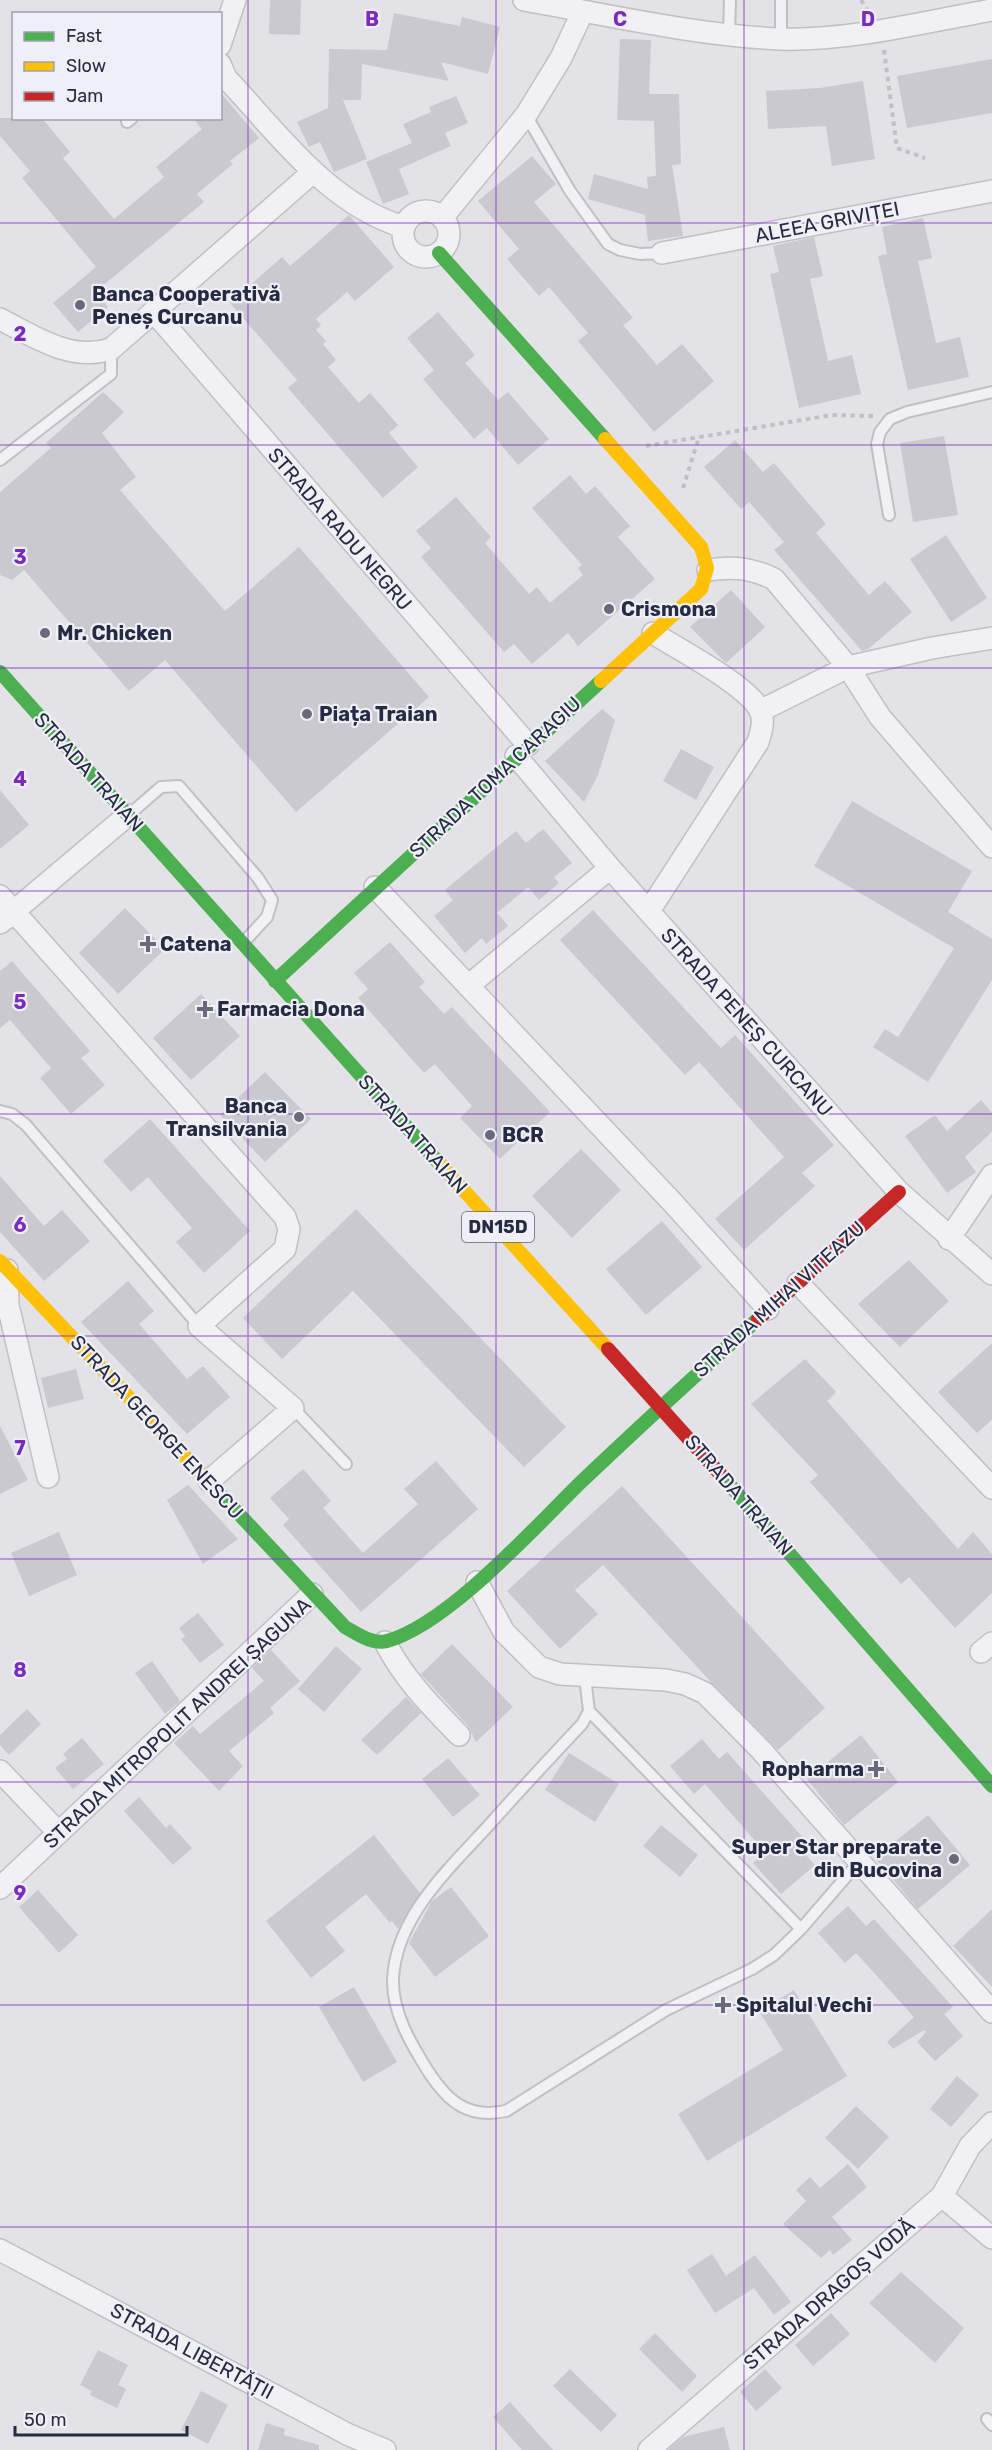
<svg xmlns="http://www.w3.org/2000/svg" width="992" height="2450" viewBox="0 0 992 2450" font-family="Rubik,sans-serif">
<rect width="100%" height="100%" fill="#e2e2e7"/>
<path fill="#c9c9cf" d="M270,0h31l-1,35 -31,-1z
M394,13l66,13 2,-9 38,10 -12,47 -47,-12 8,19 -87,-17 -1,36h-18l24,59 -33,13 -14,-30 -11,5 -12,-25 31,-14 1,-59 58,1z
M620,39l31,1 -2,54h30l2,70 -9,1 11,71 -35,5 -3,-26 -57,-16 6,-25 54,15 -1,-12 9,-1 -2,-55 -37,-1z
M992,59v54l-85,15 -10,-52z
M863,81l12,78 -43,7 -6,-40 -58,3 -2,-38 54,-3z
M220,92l39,46 -29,23 3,3 -36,30 7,8 -109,90 13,15 -30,25 -25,-29 43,-36 -74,-89 8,-7 -30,-35v-18h42l28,34 -7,6 51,61 50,-42 -8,-10 46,-38 -9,-11h27z
M456,96l12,27 -23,10 6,13 -52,23 10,25 -26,10 -17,-42 46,-19 -9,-19 28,-12 -2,-5z
M532,156l24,28 -22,18 99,116 -10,7 34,40 25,-21 32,37 -60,51 -76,-91 10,-8 -39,-46 -10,9 -32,-37 12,-10 -41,-48z
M349,215l45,52 -39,34 -8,-9 -31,27 5,6 -5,5 10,11 -3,3 13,16 -8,7 31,36 11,-10 28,32 -9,8 29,34 -35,31 -95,-110 9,-8 -67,-77 52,-46 8,9z
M923,218l9,40 -14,3 18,82 24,-6 9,40 -61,13 -30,-134 9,-2 -5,-27z
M814,237l9,39 -13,3 18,82 24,-6 9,39 -62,14 -29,-134 9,-2 -6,-26z
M438,312l37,43 -10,8 33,37 10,-8 41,47 -31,26 -31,-37 -13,11 -51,-60 11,-9 -27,-32z
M103,392l21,20 -22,21 34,44 -16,13 105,121 74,-64 130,150 -133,115 -131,-152 -36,31 -105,-121 -12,10 -12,-5v-83l51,-44 -5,-5z
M944,436l14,79 -45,7 -13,-79z
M735,440l28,32 11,-9 52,61 -10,9 53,62 16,-14 27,31 -44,37 -6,2 -88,-101 10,-8 -35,-40 -8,7 -37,-42z
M570,475l16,19 9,-8 35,40 -12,11 37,42 -77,67 -10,-13 -36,31 -18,-20 -10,8 -83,-95 10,-9 -15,-17 40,-34 35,40 -6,6 44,51 8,-7 13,16 33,-28 -5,-7 4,-3 -50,-57z
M946,535l41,63 -36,24 -41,-63z
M731,590l34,37 -39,36 -36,-36z
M602,709l13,11 -17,55 -14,27 -39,-41z
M681,749l33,18 -18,33 -33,-19z
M0,790l29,35 -29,24z
M852,801l120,70 -24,41 44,27v41l-64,102 -55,-35 12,-18 13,8 56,-89 -140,-82z
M543,829l29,34 -18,14 5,6 -20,17 -11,-13 -31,26 11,13 -22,18 -4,-6 -17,15 -31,-37 19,-16 -8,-10 71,-59 10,12z
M125,908l40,41 -47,45 -39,-41z
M593,910l128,138 14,-13 99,110 -32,28 13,13 -71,64 -29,-31 69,-62 -85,-95 -14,13 -125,-135z
M390,942l35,40 -6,5 25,27 8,-7 98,105 -50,47 -40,-41 12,-12 -37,-42 -11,9 -66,-75 10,-9 -14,-16z
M12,961l78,90 -9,7 24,27 -34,29 -31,-36 11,-10 -41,-48 -10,8v-57z
M201,994l39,42 -49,44 -38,-42z
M265,1072l46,47 -46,43 -45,-47z
M981,1100l11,13v19l-27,25 11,15 -29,21 -42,-57 30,-21 12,16z
M150,1119l100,112 -46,42 -28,-31 16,-14 -44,-51 -17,15 -28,-31z
M581,1149l40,41 -49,48 -40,-42z
M0,1176l44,50 18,-16 28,31 -46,40 -44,-49z
M356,1209l210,218 -42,40 -171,-176 -71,68 -39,-41z
M662,1221l40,46 -56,48 -40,-46z
M909,1260l40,41 -49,46 -42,-43z
M128,1281l26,30 -15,13 48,55 16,-13 27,31 -43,37 -106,-112z
M992,1343v77l-15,13 -39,-41z
M805,1359l31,33 -9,9 131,148 15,-17 19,22v39l-37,35 -46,-51 -8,7 -91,-102 8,-7 -67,-71z
M76,1369l8,30 -36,9 -7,-30z
M0,1426l28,54 -28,14z
M436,1461l42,48 -117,103 -78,-87 6,-6 -19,-21 33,-29 28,32 -8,7 40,45 55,-49 -14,-15z
M188,1485l50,54 -35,25 -36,-64z
M622,1486l203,222 -47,42 -68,-69 -107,-116 -28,25 23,24 -38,35 -53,-58z
M59,1532l18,43 -48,21 -18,-43z
M198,1613l26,32 -24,18 -19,-24 4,-3 -6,-8z
M452,1644l61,63 -37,35 -8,-16 -47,-52z
M336,1646l26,23 -38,43 -26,-23z
M271,1650l29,31 -30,27 4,5 -45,38 14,15 -24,25 -45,-48 19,-17 7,8 64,-53 -12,-13z
M152,1661l28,40 -15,13 -30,-41z
M406,1697l15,16 -44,42 -16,-15z
M27,1709l14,15 -32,31 -9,-10v-10z
M861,1735l37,47 -54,43 -37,-46z
M82,1738l22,26 -31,25 -18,-21 12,-9 -4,-5z
M702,1739l17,20 8,-7 78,88 -7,6 17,19 -34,29 -28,-31 12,-11 -60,-68 -11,10 -24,-28z
M569,1753l50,31 -24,38 -50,-32z
M448,1758l32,37 -27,22 -31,-38z
M139,1797l27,31 4,-4 22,24 -19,17 -49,-54z
M928,1815l42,50 -52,44 -43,-51z
M661,1825l37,30 -18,22 -37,-31z
M374,1835l46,58 -22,36 -6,-8 -2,2 -24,-29 -41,33 20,24 -34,27 -45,-57z
M451,1887l38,49 -54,41 -26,-34 23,-42z
M38,1890l40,45 -19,18 -40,-46z
M848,1906l18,20 8,-7 79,88 -9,7 19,22 -28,25 -18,-19 9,-10 -2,-2 -31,19 -6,-7 27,-25 -58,-64 -11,10 -27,-30z
M992,1909v78l-39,-41z
M354,1987l43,75 -34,20 -44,-75z
M794,1990l53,86 -140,85 -29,-47 105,-64 -24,-39z
M957,2076l22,19 -28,32 -21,-18z
M856,2106l33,31 -31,32 -33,-31z
M848,2164l19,23 -35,30 20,23 -19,15 -3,-5 -9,8 -38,-34 23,-23 -10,-11 14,-13 10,11z
M712,2254l14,22 29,-21 36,47 -17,13 -20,-27 -39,25 -28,-43z
M901,2272l63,56 -29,35 -66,-60z
M831,2313l19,21 -37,32 -18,-21z
M655,2333l42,43 -15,16 -43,-43z
M98,2350l30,15 -10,20 8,4 -9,19 -27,-13 2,-4 -12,-6z
M570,2369l47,46 -16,17 -48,-46z
M765,2369l17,19 -26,23 -16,-19z
M201,2391l27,14 -20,39 -27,-14z
M510,2402l43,48h-31l-29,-33z
M266,2423l19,6 -1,6 35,10v5h-61z
M724,2427l6,23h-62l15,-13z"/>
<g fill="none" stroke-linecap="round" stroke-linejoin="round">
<g stroke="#bfbfc5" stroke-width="14">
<path id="lane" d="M781,0v39
M729,33l1,-33
M526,115l44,76 38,53 12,6 20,4 22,-1
M127,122l5,-4
M0,460l111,-86v-25
M889,515l-12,-71 3,-12 10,-13 17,-7 85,-20
M131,813l30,-26 18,-1 79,92 14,22 -5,17 -23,25
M0,1111l12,3 14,11 173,201
M293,1408l53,56
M585,1677l4,34 -7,13c-31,33 -62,66 -92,100 -40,44 -94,92 -97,155 -1,33 18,65 35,92 20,31 40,48 78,40l160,-101 86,-41 22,-14 27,-26 57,-66
M589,1711l212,218
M987,2419l5,6"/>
</g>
<g stroke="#bfbfc5" stroke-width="24">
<path id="street" d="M524,0c84,15 171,35 256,39 71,2 143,-17 212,-29
M220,45l15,-45
M220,64l6,14c51,54 103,127 178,149
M403 234a23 23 0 1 1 46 0a23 23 0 1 1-46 0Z
M442,218l84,-103 35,-57 22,-47
M662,253l330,-62
M154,312l374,433
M0,319c35,18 71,43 111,30l202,-177
M708,570c25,-4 43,-2 66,9l74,88 32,50 112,130
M760,711l88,-44 84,-19 60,-10
M516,756l94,112 289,324 93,82
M375,887l298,316 95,106
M0,896l285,321 4,12 -4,20 -86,77 94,82 -84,73
M649,911l109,-169c3,-10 7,-21 2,-32 -14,-26 -81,-60 -107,-77
M0,923l128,-108
M468,986l142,-118
M949,1239l43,-64
M7,1270l1,35 40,172
M798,1283l194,205
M477,1582l27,50 35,35 21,7 106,6 19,4 20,9 56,57 231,262
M385,1642c19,37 45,63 74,93
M981,1652l11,-9
M0,1771l58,61
M0,1888l312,-294
M942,2196l50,42
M0,2250l349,185 36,15
M649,2450l293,-254 28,-50 22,-23"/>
</g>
<path stroke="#c0c1c7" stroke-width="4" stroke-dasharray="4.5 4.5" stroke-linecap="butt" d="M861,0l7,11
M884,50l13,98 28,10
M646,446l186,-31 41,1
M683,488l16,-51"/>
<use href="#lane" stroke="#f1f1f4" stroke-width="10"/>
<use href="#street" stroke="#f1f1f4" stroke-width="21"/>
<path stroke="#4caf50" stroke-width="14" d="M439,253l166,186
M0,672l439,491
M275,981l326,-300
M721,1475l271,311
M207,1480l138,147c12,7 28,18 42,14 61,-17 146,-112 193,-158 59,-56 118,-110 178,-164"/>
<path stroke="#ffc107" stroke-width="14" d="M601,681l100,-92 6,-21 -6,-21 -96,-108
M439,1163l169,186
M0,1261l207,219"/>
<path stroke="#c62828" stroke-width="14" d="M758,1319l141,-127
M608,1349l113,126"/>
</g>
<path fill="none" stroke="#7b2cbf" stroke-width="1.5" stroke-opacity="0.55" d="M248,0v2450M496,0v2450M744,0v2450M0,223h992M0,445h992M0,668h992M0,891h992M0,1114h992M0,1336h992M0,1559h992M0,1782h992M0,2005h992M0,2227h992"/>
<g fill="#686a7c" stroke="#eff0f7" stroke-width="2">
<circle cx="80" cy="305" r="6"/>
<circle cx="609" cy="609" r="6"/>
<circle cx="45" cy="633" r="6"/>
<circle cx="307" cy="714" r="6"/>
<path d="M145 935h6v6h6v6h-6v6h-6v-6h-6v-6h6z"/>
<path d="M202 1000h6v6h6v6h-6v6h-6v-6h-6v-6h6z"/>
<circle cx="299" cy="1117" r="6"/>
<circle cx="490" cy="1135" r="6"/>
<path d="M873 1760h6v6h6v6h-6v6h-6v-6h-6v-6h6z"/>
<circle cx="954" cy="1859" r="6"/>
<path d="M720 1996h6v6h6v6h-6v6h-6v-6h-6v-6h6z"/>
</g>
<g text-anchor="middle" stroke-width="4.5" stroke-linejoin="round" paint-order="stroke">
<rect fill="#eff0f7" stroke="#626579" stroke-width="1.5" x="462" y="1212" width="72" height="30" rx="4.5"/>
<g font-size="18" font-weight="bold" fill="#262a43">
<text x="498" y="1233">DN15D</text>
</g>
<g font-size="20" fill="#262a43" stroke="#eff0f7">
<text transform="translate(827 222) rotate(-11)" y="7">ALEEA GRIVIȚEI</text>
<text transform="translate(340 529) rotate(49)" y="7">STRADA RADU NEGRU</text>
<text transform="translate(89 772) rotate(48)" y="7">STRADA TRAIAN</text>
<text transform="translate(495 777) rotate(-43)" y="7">STRADA TOMA CARAGIU</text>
<text transform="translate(747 1022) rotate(48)" y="7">STRADA PENEȘ CURCANU</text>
<text transform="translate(413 1134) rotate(48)" y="7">STRADA TRAIAN</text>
<text transform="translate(779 1299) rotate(-42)" y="7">STRADA MIHAI VITEAZU</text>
<text transform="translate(157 1427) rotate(47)" y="7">STRADA GEORGE ENESCU</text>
<text transform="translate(739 1495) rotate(49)" y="7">STRADA TRAIAN</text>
<text transform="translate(177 1723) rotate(-43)" y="7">STRADA MITROPOLIT ANDREI ȘAGUNA</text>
<text transform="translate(829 2294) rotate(-41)" y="7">STRADA DRAGOȘ VODĂ</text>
<text transform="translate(192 2351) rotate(28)" y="7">STRADA LIBERTĂȚII</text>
</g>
<g font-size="20" font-weight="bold" fill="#262a43" stroke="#eff0f7" text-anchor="start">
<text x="92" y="301">Banca Cooperativă<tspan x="92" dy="23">Peneș Curcanu</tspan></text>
<text x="621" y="616">Crismona</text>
<text x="57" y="640">Mr. Chicken</text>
<text x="319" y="721">Piața Traian</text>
<text x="160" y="951">Catena</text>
<text x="217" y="1016">Farmacia Dona</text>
<text x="287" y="1113" text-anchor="end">Banca<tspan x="287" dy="23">Transilvania</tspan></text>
<text x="502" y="1142">BCR</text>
<text x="864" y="1776" text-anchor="end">Ropharma</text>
<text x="942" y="1854" text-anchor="end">Super Star preparate<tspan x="942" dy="23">din Bucovina</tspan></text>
<text x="736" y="2012">Spitalul Vechi</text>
</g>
</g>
<g font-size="20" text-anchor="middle" font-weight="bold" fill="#7b2cbf" stroke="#eff0f7" stroke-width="4.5" stroke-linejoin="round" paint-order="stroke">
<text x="372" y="26">B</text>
<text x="620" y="26">C</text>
<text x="868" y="26">D</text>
<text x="20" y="341">2</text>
<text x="20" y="564">3</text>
<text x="20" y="786">4</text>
<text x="20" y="1009">5</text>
<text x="20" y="1232">6</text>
<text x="20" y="1455">7</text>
<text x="20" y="1677">8</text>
<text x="20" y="1900">9</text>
</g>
<rect x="12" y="12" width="210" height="108" fill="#eff0f7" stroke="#9fa1af" stroke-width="1.5"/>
<rect x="24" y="32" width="30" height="9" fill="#4caf50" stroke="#9fa1af" stroke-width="1.5"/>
<text x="66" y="42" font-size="18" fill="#262a43">Fast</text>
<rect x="24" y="62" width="30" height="9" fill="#ffc107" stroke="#9fa1af" stroke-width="1.5"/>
<text x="66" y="72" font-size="18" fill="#262a43">Slow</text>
<rect x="24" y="92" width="30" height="9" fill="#c62828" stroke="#9fa1af" stroke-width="1.5"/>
<text x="66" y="102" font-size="18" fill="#262a43">Jam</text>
<path d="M15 2426v9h172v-9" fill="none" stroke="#262a43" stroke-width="3"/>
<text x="24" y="2426" font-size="18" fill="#262a43" stroke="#eff0f7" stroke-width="4.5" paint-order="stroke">50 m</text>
</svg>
